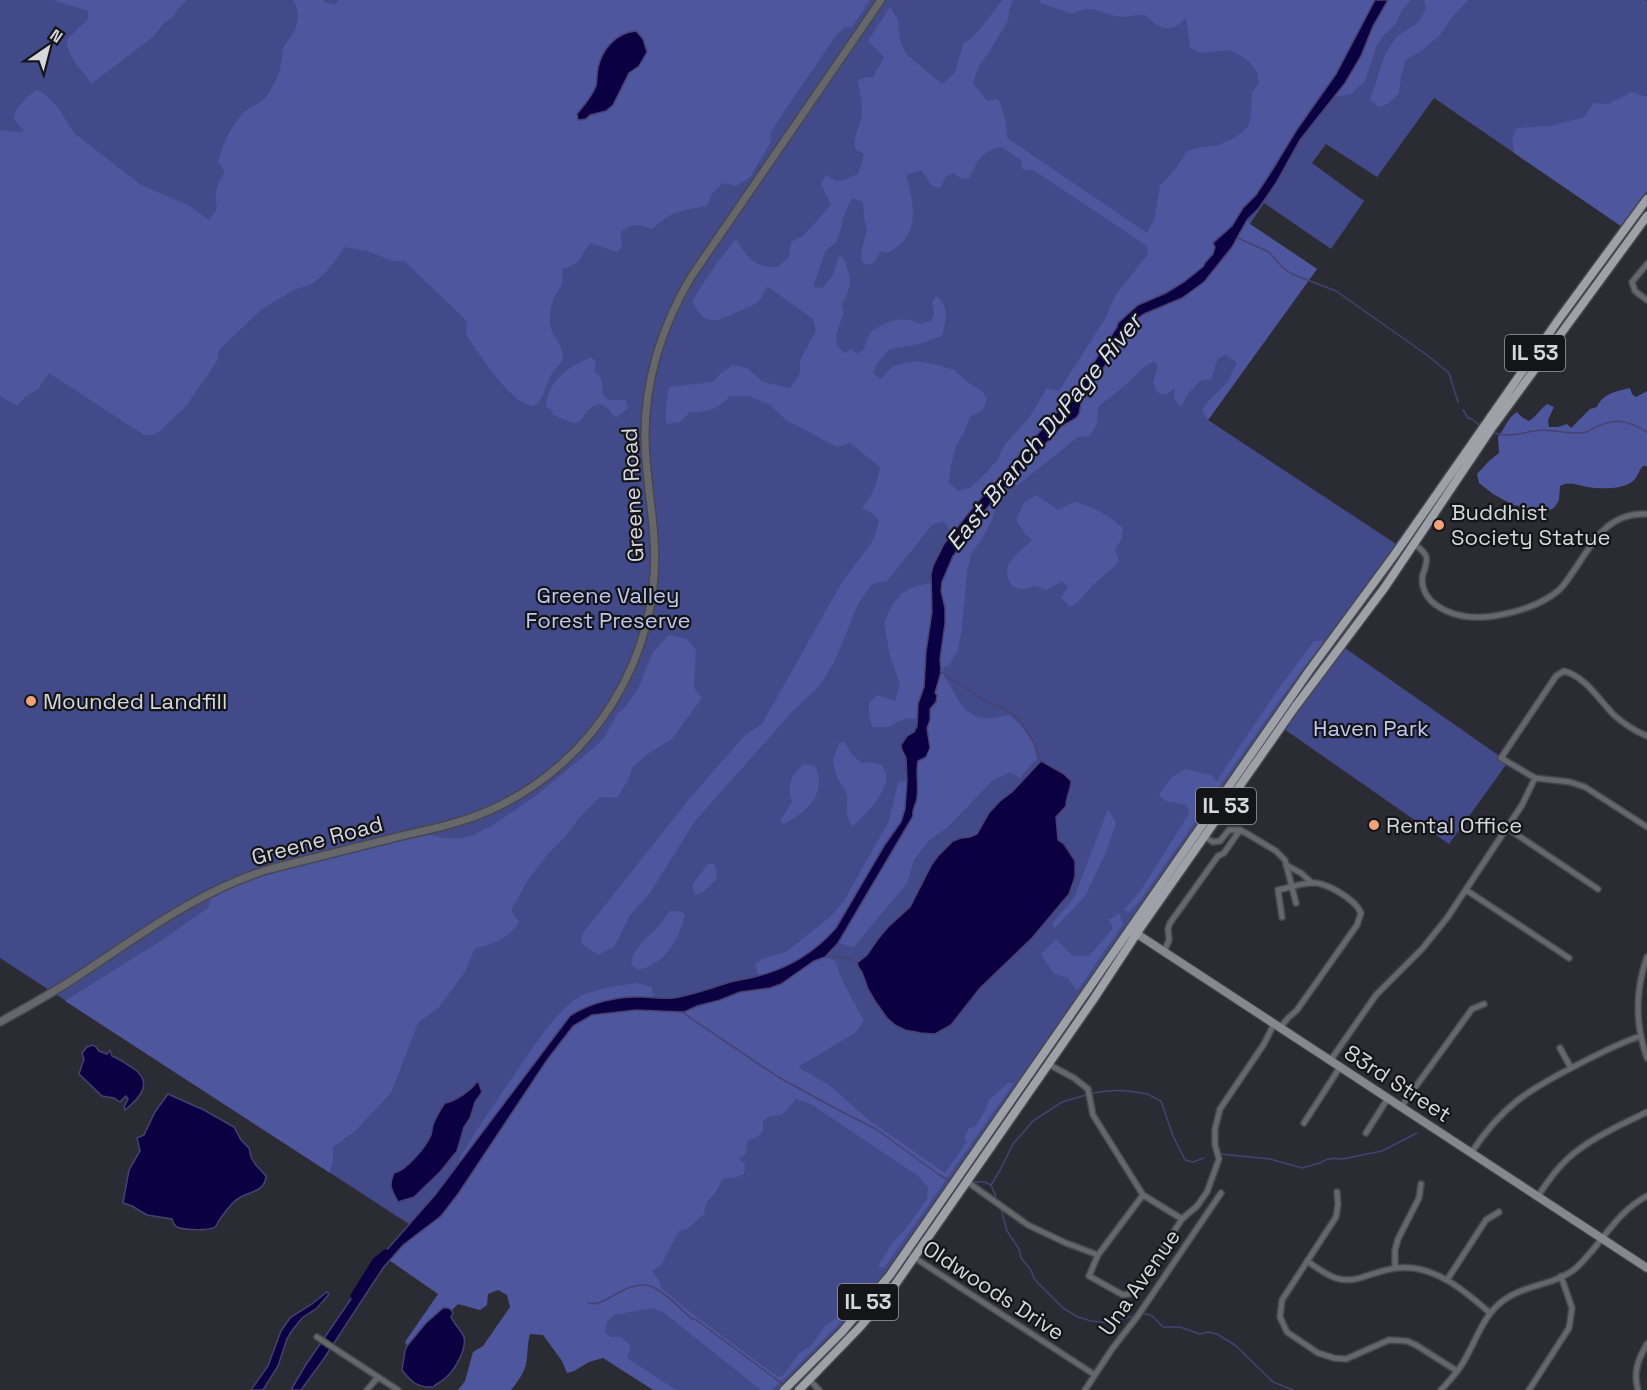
<svg xmlns="http://www.w3.org/2000/svg" width="1647" height="1390" viewBox="0 0 1647 1390" font-family="'Space Grotesk',sans-serif">
<rect width="100%" height="100%" fill="#2b2c33"/>
<path fill="#434a8a" d="M0,0h1645l2,1v190l-26,35 -187,-128 -57,79 -51,-33 -14,19 52,38 -33,48 -67,-46 -14,21 67,45 -109,151 188,124 -491,702c-39,53 -76,100 -125,144h-116l-664,-432z
M1345,648l163,114 -59,82 -165,-115z"/>
<path fill="#4e569d" fill-rule="evenodd" d="M53,0h134l-9,9 -5,8 -9,6 -11,14 -62,47c-9,-16 -25,-26 -24,-45l21,-20v-8z
M293,0h29l5,3 8,1 4,-4h531l-18,27 -8,1 -7,6c-22,33 -45,65 -67,99l2,7 -22,37 -14,9 -13,-3 -11,11 -5,12c-27,5 -34,4 -55,23 -15,-5 -20,-7 -32,4l2,9 -1,6 -4,4 -26,-9c-14,14 -5,19 -29,26 3,21 -5,18 -10,35 -2,6 -2,13 -2,19 0,12 14,22 13,35 -1,6 -8,10 -11,15 -6,10 -8,27 -18,33 -23,0 -54,-52 -68,-71l1,-14 -63,-60h-12l-24,-10 -24,-4 -9,14 -9,11 -14,12 -18,6 -32,19 -43,41 -2,11 -31,45 -27,26 -7,3h-8l-95,-62 -11,16 -13,8 -8,9 -17,-10v-266l16,2 8,-1 -10,-12c1,-13 13,-21 22,-29l9,4 14,15 15,24 67,52 47,20 21,15c13,-14 5,-15 7,-29 1,-7 6,-14 9,-20l-7,-9c5,-18 14,-40 29,-52 9,-6 14,-6 21,-16 6,-9 11,-20 13,-30 1,-4 1,-9 2,-14 1,-6 6,-10 9,-15 7,-11 8,-25 1,-35zM636,31l7,8 -11,32 -3,2 -9,18 -34,28 -6,2 -3,-7 11,-13 8,-16 1,-13 22,-37z
M1003,0h10l-4,10 -1,11 -21,34 -8,10 -6,18 14,18 11,-2c6,14 9,24 9,39l140,95 7,-13 6,-34 17,-19 9,-15 10,-4 23,-3 17,-8 12,-10 3,-12 1,-23 7,-9 -2,-11 -8,-11 -19,-11 -31,3 -9,-6 -4,-29c-17,17 -26,11 -41,-3 -10,0 -21,3 -30,1 -19,-5 -23,-12 -43,-2l-31,-11 -2,-3h336l-39,74 -40,57 -40,64 -13,13 -11,18 -12,11 -7,18 -9,9v2c-13,9 -25,20 -40,27 -15,8 -29,13 -41,25l-49,75 -84,94 -38,46 -9,-12 -11,4 -45,56 -15,3 -14,20 -24,59 -15,23 -27,26 -97,109 -45,72 -20,22 -16,32 -16,8 -17,-12 2,-10 107,-135 55,-63 17,-11 79,-140 33,-45 5,-18 -7,-8 -10,-5c11,-13 15,-24 18,-41l-30,-24 -13,4 -51,-27 -17,-16 -20,-8h-19c-14,14 -21,16 -40,16l-10,10 -14,2v-19l3,-18 44,-5 7,-8 13,-9 14,3 16,14 27,6 10,-15v-13l16,-29 -3,-12 -46,-33c-8,21 -13,18 -32,27 -21,10 -31,12 -43,-12l24,-37 20,-25c12,19 17,29 42,28l11,-10 2,-15 13,-7 27,-30 -10,-21 5,-9 10,6 8,-1 14,-6 6,-20 -9,-5c-2,-16 5,-21 7,-34 1,-12 -3,-23 -4,-35l8,-3h7l11,-20 -16,-16 22,-34 8,13 2,20 6,14 36,30 13,-11 8,-29c18,-11 26,-29 40,-44zM1001,147l20,13 1,9 13,2 112,75 1,8 -33,42 -9,21 -47,74 -12,-3 -18,30 -24,26 -7,15 -11,13 -16,15 -12,4 -10,-8 2,-18 5,-19 9,-16 5,-13 13,-7 4,-11 -5,-8 -15,-9 -13,-12 -16,-5 -21,-4 -24,5 -12,13 -8,-6 4,-10 13,-14 29,-5 23,-8c4,-15 8,-31 -6,-40l-4,7 2,11 -3,7 -11,3c-20,-10 -30,-2 -49,7l-8,19 -7,4 -4,-5 -7,4 -8,-7 -1,-12 8,-21 -2,-9c12,-22 9,-25 1,-47l-4,-1 -6,19 -11,13 -9,-1 13,-37 10,-8 5,-13 3,-14 8,-17 11,4 1,15 3,13 -6,22 1,10 7,3 6,-3 6,-11 7,2c34,-18 26,-48 18,-78l15,-5 11,16 8,2 6,-11 8,-4 7,6 8,-1c10,-18 11,-26 32,-31z
M1388,0h23l-9,10 -7,15 -11,10 -7,10 -12,36 -14,13 -18,3c20,-23 27,-44 41,-71 4,-9 10,-17 14,-26z
M1424,0h44l-15,16 -13,19 -19,16 -15,9 -5,16 -2,17 -11,11 -10,3 -8,-8c10,-23 9,-40 26,-61 6,-7 17,-10 23,-17 3,-4 5,-9 7,-13z
M1632,92l11,4h4v95l-26,35 -107,-73 -2,-14 5,-11 34,-2 33,-9 10,-14 14,1z
M1247,220l3,4 67,45 -109,151 -6,-10 9,-12 16,-15 10,-21 -11,-7 -8,3 -7,21 -11,2 -12,13 -7,13 -7,-8 1,-11 -9,7 -9,-3 -4,-10 5,-16 -4,-5 -11,7 -14,14 -31,25 -1,17 -7,12 -12,1 -60,48 -10,-1 54,-58 14,-8 4,-8 2,-12 27,-38 18,-31 8,-9 9,-6 38,-16 22,-16 28,-35z
M591,357l5,4 -2,10c9,6 9,13 8,22l6,7h18l2,8 -12,10c-4,-3 -6,-8 -10,-11 -12,-9 -20,7 -27,15l-6,1 -20,-8 -2,-5 -5,-3c2,-27 22,-40 45,-50z
M1630,388l2,6 4,3 11,-6v75h-4c-5,5 -5,11 -10,15 -11,9 -33,8 -46,6 -11,-2 -17,-6 -27,-1l-1,14 -5,8 -11,5 -8,-1 -11,-5 -11,-2 -20,-11 -14,-11 -2,-9 12,-13 10,-8 -1,-16c7,-9 10,-20 19,-25l6,6 6,3c7,-4 11,-12 18,-17l7,3 -6,13 1,7h9l9,-3 4,4 19,-19 7,-2c6,-14 20,-16 33,-19z
M1036,495l22,15 16,-8c19,4 34,13 49,26l-1,10 -7,12 4,12 -26,23 -15,17 -8,5 -9,-9 7,-11 -6,-6 -15,9 -13,-4c-1,0 -8,3 -9,3 -16,2 -23,-17 -14,-28 5,-7 14,-14 21,-21l-7,-6 -9,-14 8,-17z
M994,501l3,4 -5,15 -11,20 -9,12 -5,19 -5,57 -4,22 -9,16h-4l-2,3c-1,8 5,12 9,20 9,19 19,31 42,29 5,-1 9,-3 14,-3 6,1 21,21 25,27 2,5 3,13 4,18l-4,2 -13,16 -10,-6 -18,9 -45,47 -18,12 -15,20 -7,23 -53,64 -16,-4 75,-126 -1,-8 2,-4 4,-34 -1,-5 1,-5 11,-24 -2,-9 4,-13 -1,-6 3,-5 8,-32 -1,-13 5,-36v-15l-4,-17 1,-9 11,-26 23,-27 2,-11z
M931,583l1,29 -6,40 -2,35 -6,17 1,10 -2,5c-13,-3 -19,4 -30,8 -4,1 -10,0 -15,0l-3,-11v-13l8,-8 18,6 5,-17 -10,-28 -6,-33 8,-18 10,-12 14,-7z
M669,635l18,4 9,11 -2,38 8,10 -30,41 -26,16 -13,12 -6,15 -10,16 -17,-1 -22,22 -13,18 -18,18 -19,25 -17,30 8,12c-10,16 -27,23 -44,26l-10,24 -26,35 -21,16 -27,70 -36,38 -22,16v14l-3,12 -265,-172 94,-59 49,-34 3,-10 26,-13 18,-7 173,-44 15,4 16,1 14,-4 20,-10 45,-31 52,-43 14,-13 14,-25 8,-7 12,-17 15,-37z
M1314,641h10l-43,57 -141,203 -11,11 -5,-2 17,-20 48,-76 -2,-9 -21,-4 -7,-6 12,-17 14,-9 27,6 4,7 63,-94z
M845,742l5,10 11,11 10,-1 11,3c0,1 4,9 4,9 3,18 -22,42 -34,53l-5,-13v-20l-11,-19 -3,-14 6,-18z
M803,764l12,1c12,29 -6,46 -31,59l-4,-3 12,-19c-5,-19 -2,-23 11,-38z
M907,781l-2,28 -4,13 -17,24 -48,82c-21,25 -47,39 -78,48l-3,-12 7,-5 24,-7 44,-35 14,-16 45,-80 9,-39z
M1108,809l8,14 -11,32 -20,41 -31,33 -1,-6 21,-25z
M708,864h6l3,8 -1,8 -14,13 -7,2 -3,-10z
M670,911h9l6,3c-7,27 -18,49 -47,56l-7,-6 2,-9 9,-13 16,-15z
M1119,913l4,11 -46,67 -9,-13 -14,-4 -13,-20 15,-15 17,17h16l24,-28 -4,-8z
M825,957l10,4 7,19 22,41 -9,12 -57,34 31,18 41,36 75,52 21,-30 -2,-5 5,-10 6,-1 11,-18 3,-9 19,-17h6l-130,185 -6,-2 15,-24 12,-12 22,-31 1,-11 -10,-12 -107,-72 -15,-5 -14,16 -12,1 -7,5v10l-7,7 -8,2 -2,14 -7,5 6,5 -1,10 -8,3 -13,2 -8,14 -9,10 -2,11 -17,15 -8,2 -18,34 -9,6 8,11 1,6 33,27 84,62 6,-2 15,-22 12,-7 14,-20 19,-13 11,-11 6,-12 6,2 -31,35 -50,50 -15,13h-10l-98,-78 -11,-4 -38,7 -7,7 -2,10 6,5h10l10,9 -4,12 49,32h-23l-50,-32 -14,4 -15,9 -7,2 -5,-12 -19,-26 -13,-1c-3,11 -2,20 -4,30 -2,9 -9,19 -15,26h-53l7,-9 8,-29 10,-6 27,-39 -3,-12 -9,-5 -10,4 -1,11 -7,5 -22,-6 -6,6c-2,-1 -3,-2 -5,-2 -8,-1 -33,31 -40,38l-2,-4 33,-48 -49,-34 14,-15 38,-29 60,-86 46,-70 26,-34 12,-9 7,-2 44,-5 42,2 10,-2 42,-13 10,-5 21,-3 19,-5 34,-23z
M637,983l15,4 2,12c-25,-4 -54,0 -76,12 -17,9 -35,42 -46,57 -24,33 -49,64 -73,96l1,-7c18,-29 37,-57 56,-85 15,-22 43,-66 67,-77 15,-6 38,-10 54,-12z"/>
<path fill="#0b0041" stroke="#484070" stroke-width="1.5" d="M1375,0h13l-15,26 -12,30 -16,27 -45,57 -24,43 -17,25 -12,12 -15,27 -28,35 -22,16 -38,16 -9,6 -8,9 -18,31 -27,38 -3,16 -3,4 -14,8 -65,70 -19,23 -2,10 -23,27 -11,26 -1,9 4,17v15l-5,36 1,13 -6,21 2,2 -1,7 -6,7v11l-3,8 3,20 -4,9 -8,4c-3,12 2,28 -2,41 -2,6 -4,8 -3,14l-75,127 -13,14 -11,4 -33,23 -11,4 -30,4 -20,8 -23,6 -13,6 -48,-2 -44,5 -19,11 -26,34 -89,134 -17,22 -38,29 -20,23 -60,92 -22,30h-10l14,-24 72,-105 58,-66 135,-179c19,-13 47,-20 71,-19 11,0 21,2 32,1 19,-3 36,-9 54,-15 10,-3 21,-4 31,-7 31,-8 57,-24 78,-48l48,-82 17,-24 4,-13 2,-28 -1,-23 -4,-8 -1,-5 6,-9 7,-4 3,-6 1,-22 6,-17 2,-35 6,-40 -1,-38 2,-8 11,-22 32,-40 98,-111 43,-66 1,-4 20,-18 28,-12 18,-11 20,-16v-2l9,-10 2,-7 -2,-4 19,-17 11,-18 13,-13 17,-26 23,-38 40,-57z
M636,31l7,8 4,13 -8,14 -10,7 -16,32 -7,6 -16,4 -4,4 -8,1 -1,-6c7,-9 15,-17 19,-28 1,-5 1,-13 2,-18 4,-19 18,-35 38,-37z
M1041,761l23,13 7,7c0,9 -5,15 -5,25l-10,11 2,23 6,4 11,17v16l-6,17 -37,44 -52,50 -29,37 -16,9 -14,-1 -16,-3 -10,-5 -8,-7 -12,-17 -7,-12 -6,-17 -3,-4 -2,-5 10,-8 11,-16 10,-12 22,-20 22,-43 6,-8 15,-15 8,-3 9,-1 7,-3 12,-21 11,-12 12,-9z
M93,1045l3,2 3,4 8,3 3,-4 2,6c8,3 14,8 21,12 21,15 7,30 -8,42l-1,-3 4,-8 -2,-3 -6,6 -6,-4 -12,-2 -23,-22 5,-15 -2,-6 5,-6z
M478,1081l4,11 -7,10 -5,16 -6,9 -7,24 -17,21 -26,25 -16,5c-6,-12 -10,-16 -4,-29 12,-2 32,-26 37,-38 1,-3 1,-7 2,-10 3,-8 7,-15 12,-22 12,-2 26,-13 33,-22z
M168,1094l36,16 30,17 7,13 8,8 2,9 4,7 11,12c-1,16 -16,15 -27,22 -8,5 -14,14 -19,21 -2,3 -3,6 -5,8 -5,4 -33,3 -38,0 -4,-3 -3,-3 -5,-8l-25,-4 -15,-9 -9,-3 6,-33 11,-19 -3,-13 7,-3 11,-23z
M327,1292l2,2 -12,14 -15,10 -11,14 -4,7 -9,27 -15,24h-12l17,-24 13,-35 4,-6 6,-8 21,-13z
M443,1308c5,-1 8,0 10,5l-2,4c3,7 10,13 13,20 3,12 -10,35 -20,42 -4,4 -7,4 -11,8 -15,1 -22,-5 -31,-17l3,-19 2,-5 19,-23z"/>
<g fill="none" stroke-linecap="round" stroke-linejoin="round">
<path stroke="#484070" stroke-width="1.5" d="M1238,238l31,14 14,16
M1283,268l9,6 44,17 91,64 22,18 9,29
M1463,410l5,8 4,1 7,6
M1494,433c21,6 31,-3 50,-3 15,1 28,5 42,2 4,-1 8,-5 13,-6 19,-9 31,-4 48,6
M940,671l42,28 27,12 10,8 14,22 8,20
M827,955l22,4 8,4
M684,1012l2,3 92,62 66,36 32,16 62,45 12,7
M1093,1093c18,-4 37,-3 54,1 5,2 9,5 14,7l12,35 12,24 8,2 11,-4
M1221,1154l49,5 32,9 18,-5c6,-5 16,-5 23,-4l39,-8 35,-18
M975,1182h10l6,3 5,12
M991,1185l9,-15 13,-26 20,-23 29,-19 24,-7
M1001,1209l6,22 12,18 2,9 10,12 3,8 4,5 25,25 15,9 13,4 20,2 22,-7
M588,1303c17,6 37,-24 62,-17 13,4 31,23 42,33h3l89,66
M1142,1314c12,-1 13,6 21,13h17l20,7 8,-2 9,2 18,11 38,37 20,8"/>
<path stroke="#0b0041" stroke-width="9" d="M355,1296l22,-35 9,-7"/>
<g stroke="#46474e" stroke-width="8">
<path id="minor" d="M1647,264l-15,18 3,9 12,9
M1413,543c4,3 10,7 13,13 2,6 -1,12 -3,18 -3,12 3,24 13,31 17,12 38,14 58,11 23,-4 45,-10 64,-25 7,-6 11,-14 17,-22 19,-28 33,-57 72,-55
M1647,736c-12,-5 -23,-12 -33,-21 -15,-15 -28,-38 -50,-44l-8,5 -55,82 34,20 35,4 15,5 62,40
M1507,828l91,61
M1205,837l8,5 7,-1 9,-11h11l6,3 30,18 9,9 11,43
M1286,865l15,8 11,10
M1466,890l103,68
M1164,952l5,-12 -1,-11 2,-6 48,-67 6,-3 16,-23
M1647,957c-12,34 -12,67 0,101
M1280,1028l8,-10 9,-8 60,-85 4,-12c-6,-14 -36,-32 -51,-30 -11,1 -22,5 -32,7l4,27
M1560,1048l11,20
M1330,1061l46,-66 46,-46 25,-31 75,-113 13,-27
M1048,1064l26,14 14,11 5,26 50,80 39,24
M1401,1107l71,-98 12,-5
M1304,1123l36,-56
M1366,1133l22,-35
M1471,1153c31,-47 57,-63 106,-88 21,-11 41,-21 63,-29
M966,1181l62,44 38,18 32,12
M1337,1192l1,12 -2,13 -54,83 -2,17 7,15 31,21 16,5 12,1 43,-19 18,1 9,4 41,26
M1143,1195l-45,60 -9,21 34,19 11,-2 48,-74 15,-13 10,-14 12,-33 -4,-14v-16l5,-20 44,-65 10,-20
M1538,1196c12,-18 24,-35 43,-48 20,-15 44,-25 66,-36
M912,1256l183,119
M1307,1261c20,14 33,25 59,15 10,-3 20,-7 31,-8 36,-4 67,22 93,45
M1395,1268v-18l3,-11 21,-41 2,-14
M1447,1280l39,-60 13,-8
M317,1337l81,53
M808,1378l11,12
M367,1390l11,-13
M1085,1390l27,-41 25,-32 84,-124
M1441,1390c8,-9 17,-18 23,-29 13,-22 19,-46 40,-61 22,-16 52,-15 72,-32 26,-24 39,-55 71,-72
M1529,1390l40,-62 3,-20 -11,-32
M1638,1390c-5,-17 0,-31 9,-46"/>
</g>
<g stroke="#46474e" stroke-width="10">
<path id="tertiary" d="M0,1022c25,-14 51,-28 75,-44 61,-40 124,-88 195,-109 44,-11 88,-22 131,-33 30,-7 60,-13 87,-25 106,-46 174,-156 166,-272 -2,-34 -9,-68 -9,-103 0,-57 17,-110 46,-159l190,-277"/>
</g>
<g stroke="#46474e" stroke-width="10">
<path id="secondary" d="M1131,930l516,338"/>
</g>
<g stroke="#46474e" stroke-width="11">
<path id="primary" d="M784,1390l58,-58 48,-57 419,-604 86,-117 164,-235 88,-120
M799,1390l61,-63 30,-35 203,-292 48,-73 154,-220 90,-120 106,-158 156,-213"/>
</g>
<use href="#minor" stroke="#66676b" stroke-width="5"/>
<use href="#tertiary" stroke="#66676b" stroke-width="7"/>
<use href="#secondary" stroke="#87888e" stroke-width="8"/>
<use href="#primary" stroke="#9fa1a9" stroke-width="8"/>
</g>
<g fill="#f0a378" stroke="#141518" stroke-width="2">
<circle cx="1439" cy="525" r="6"/>
<circle cx="31" cy="701" r="6"/>
<circle cx="1374" cy="825" r="6"/>
</g>
<g text-anchor="middle" stroke-width="4.5" stroke-linejoin="round" paint-order="stroke">
<g fill="#141518" stroke="#9c9da1" stroke-width="1.5">
<rect x="1505" y="335" width="60" height="36" rx="4.5"/>
<rect x="1196" y="788" width="60" height="36" rx="4.5"/>
<rect x="838" y="1284" width="60" height="36" rx="4.5"/>
</g>
<g font-size="21" font-weight="bold" fill="#d6d7dc">
<text x="1535" y="360">IL 53</text>
<text x="1226" y="813">IL 53</text>
<text x="868" y="1309">IL 53</text>
</g>
<g font-size="22" fill="#d6d7dc" stroke="#141518">
<text transform="translate(632 495) rotate(-93)" y="8">Greene Road</text>
<text transform="translate(317 840) rotate(-15)" y="8">Greene Road</text>
<text transform="translate(1398 1083) rotate(33)" y="8">83rd Street</text>
<text transform="translate(1139 1282) rotate(-55)" y="8">Una Avenue</text>
<text transform="translate(994 1290) rotate(33)" y="8">Oldwoods Drive</text>
</g>
<g font-size="22" fill="#d6d7dc" stroke="#141518" text-anchor="start">
<text x="1451" y="520">Buddhist<tspan x="1451" dy="25">Society Statue</tspan></text>
<text x="43" y="709">Mounded Landfill</text>
<text x="1386" y="833">Rental Office</text>
</g>
<g font-size="22" fill="#c0c8f0" stroke="#141518">
<text x="608" y="603">Greene Valley<tspan x="608" dy="25">Forest Preserve</tspan></text>
<text x="1371" y="736">Haven Park</text>
</g>
<g font-size="24" font-style="italic" fill="#dadff3" stroke="#141518">
<text transform="translate(1044 432) rotate(-51)" y="8">East Branch DuPage River</text>
</g>
</g>
<g transform="translate(48 48) rotate(35)" stroke="#141518" stroke-width="4.5" paint-order="stroke">
<path d="M0-4.5L10 22L0 15L-10 22Z" fill="#d6d7dc"/>
<text y="-9" font-size="16" font-weight="bold" text-anchor="middle" fill="#d6d7dc">N</text>
</g>
</svg>
